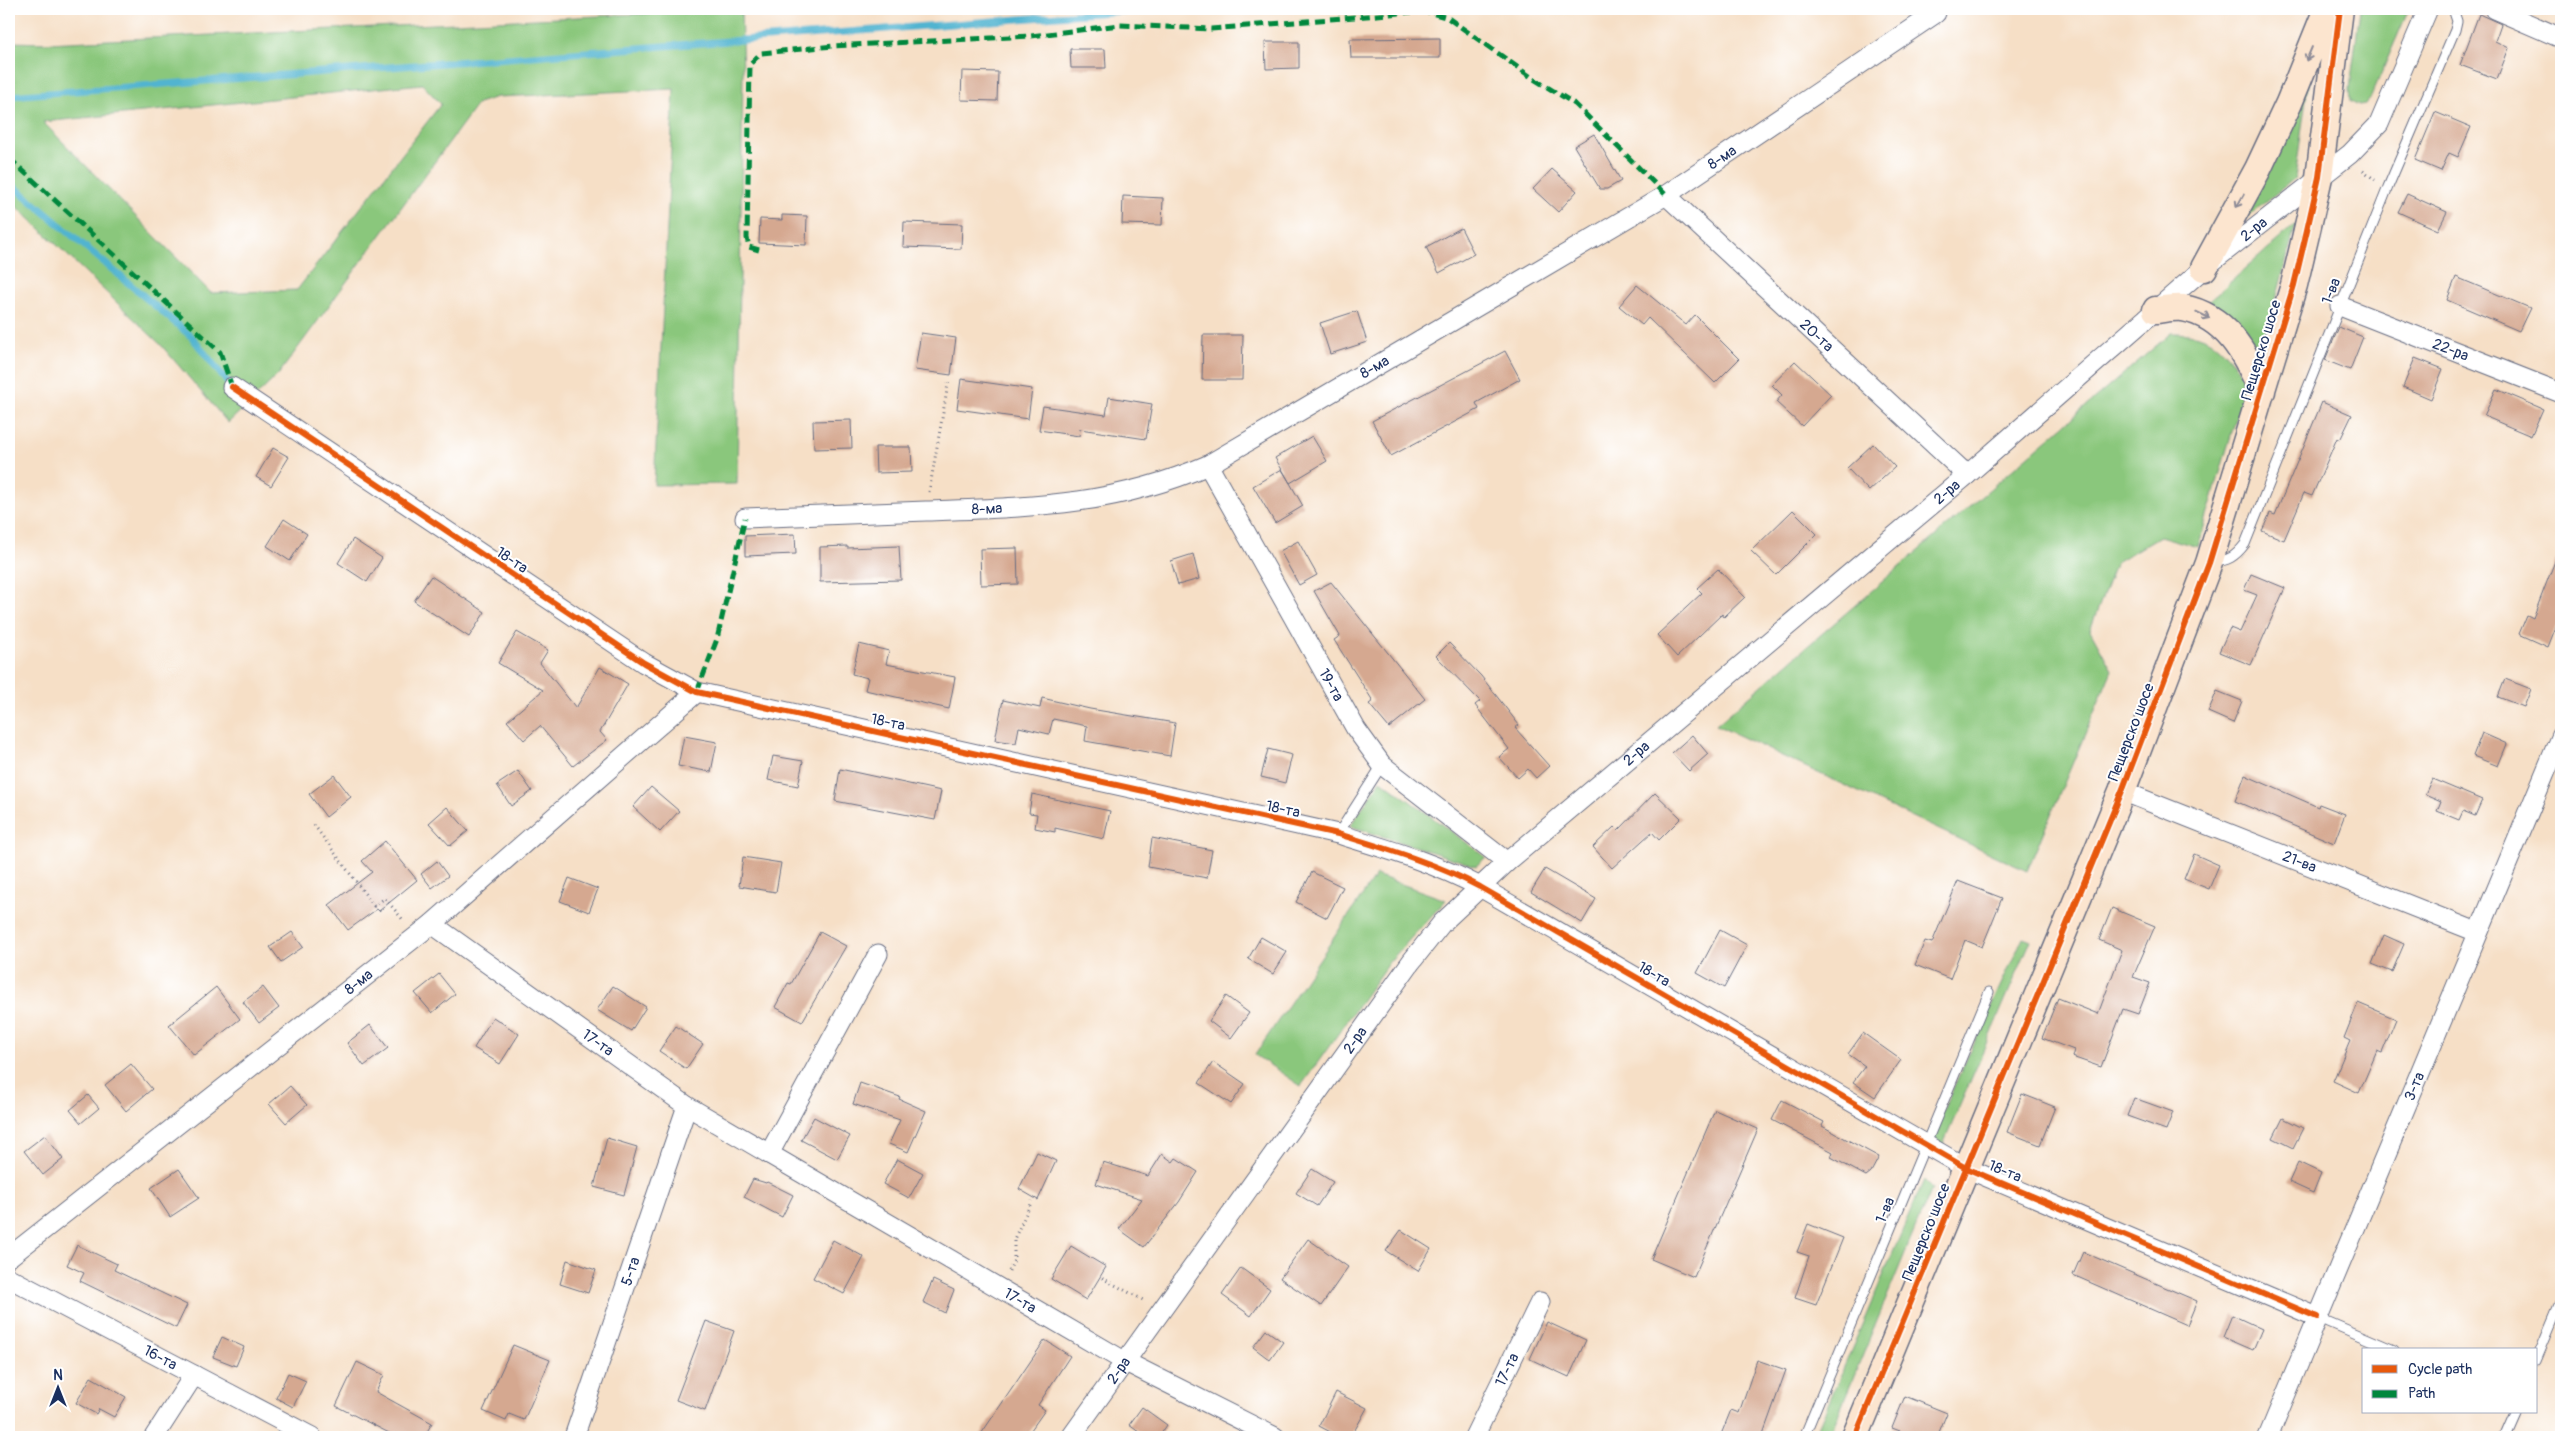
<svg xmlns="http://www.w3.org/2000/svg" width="2570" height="1446" viewBox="0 0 2570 1446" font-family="Pangolin,sans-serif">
<rect width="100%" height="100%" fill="#fff"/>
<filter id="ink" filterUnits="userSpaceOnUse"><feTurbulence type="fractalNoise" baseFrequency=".02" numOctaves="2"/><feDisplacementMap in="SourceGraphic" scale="10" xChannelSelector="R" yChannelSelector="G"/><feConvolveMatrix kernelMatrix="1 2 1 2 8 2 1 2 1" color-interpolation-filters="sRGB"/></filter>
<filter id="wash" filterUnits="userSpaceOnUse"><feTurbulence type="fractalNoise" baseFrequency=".0096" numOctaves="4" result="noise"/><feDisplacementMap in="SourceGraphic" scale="20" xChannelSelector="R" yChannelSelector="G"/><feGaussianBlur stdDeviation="1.12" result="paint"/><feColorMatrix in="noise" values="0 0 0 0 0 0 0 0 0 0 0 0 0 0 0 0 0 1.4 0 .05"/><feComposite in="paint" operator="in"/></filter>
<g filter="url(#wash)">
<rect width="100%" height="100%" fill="#f6dfc6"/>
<path fill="#8ac77c" stroke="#527b6d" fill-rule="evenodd" d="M741,9l2,64 -6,411 -83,1 20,-396 -177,8 -19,6 -200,272 -50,48 -67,-78 -152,-146v-157l39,1zM422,84l19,20 -144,186 -86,3 -168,-171z
M2360,9h49l-38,88 -6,7 -6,1 -8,-4 -1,-13z
M2309,77l-14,101 -49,40z
M2296,224l-34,128c-21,-26 -27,-37 -62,-43z
M2171,333c45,0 51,16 76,48l-49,166 -38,-11 -44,26 -26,68 22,40 -85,201 -311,-146z
M1381,780l105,77 -10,9 -126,-40z
M1376,875l70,25 -57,62 -88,124 -46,-31z
M2023,937l8,3 -92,214 -13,-7z
M1924,1180l8,8 -103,249h-15z"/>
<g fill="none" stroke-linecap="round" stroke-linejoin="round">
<path stroke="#51b4d0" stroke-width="7" d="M9,96l1140,-87
M9,182l183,155 39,50"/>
</g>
<g id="blocks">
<path fill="#d5a890" d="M2479,14l22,10 -6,17 14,7 -12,31 -37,-14z
M1440,38v20h-89l-1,-19z
M1265,42h34v26l-33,1z
M1070,49h35l1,19h-35z
M962,71l36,1 -1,29 -36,-1z
M2435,112l36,15 -13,30 -9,-4 -8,18 -26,-11z
M1594,134l27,47 -14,8h-7l-26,-43z
M1552,169l25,22 -19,21 -25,-23z
M2407,194l40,18 -9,18 -40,-18z
M1123,196l40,2 -1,27 -40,-1z
M782,215l25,1 -1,29 -47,-2 1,-24 22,1z
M904,222l58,2 -1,25 -58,-2z
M1461,228l13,26 -35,19 -13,-26z
M2456,277l74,31 -11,23 -72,-31z
M1637,285l49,40 9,-10 44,44 -24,24 -67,-65 -6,7 -23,-19z
M1357,311l10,31 -37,12 -10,-31z
M2339,327l24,10 -13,33 -25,-10z
M921,333l35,5 -5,37 -36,-5z
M1203,335h40l-1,45h-40z
M1505,351l15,28 -44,24 3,6 -88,47 -19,-35z
M2415,358l28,11 -12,30 -28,-12z
M1795,361l36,34 -29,31 -26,-24 6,-7 -10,-10z
M961,379l71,10 -4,30 -71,-10z
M2496,389l47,20 -12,27 -47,-20z
M1109,397l43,7 -6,35 -66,-10 -1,7 -40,-6 4,-24 63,9z
M2322,402l30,13 -12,25 -3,-2 -25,58 -8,-3 -20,47 -22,-9 8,-18 5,2z
M851,420l1,28 -38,1 -1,-28z
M1312,436l15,25 -37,22 -15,-25z
M1873,444l22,23 -26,24 -22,-23z
M875,447h36l1,25 -36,1z
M273,448l16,9 -18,29 -15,-9z
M1282,469l21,37 -28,17 -22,-37z
M1793,510l24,24 -41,41 -25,-24z
M284,519l23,15 -17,27 -23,-15z
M795,534l1,20 -51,2v-20z
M353,539l29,19 -15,24 -29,-19z
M1298,541l19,34 -18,10 -19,-34z
M847,546v2l52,-2 2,34 -81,2v-35z
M1017,548l1,36 -37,1 -1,-36z
M2560,548l1,66 -13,33 -29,-13 8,-19 6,3z
M1193,554l6,25 -21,6 -7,-24z
M1718,569l27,28 -21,20 -2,-3 -45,43 -20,-22 45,-42 -5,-5z
M2251,574l34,14 -34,77 -32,-13 11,-24 10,4 17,-37 -13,-5z
M431,576l54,36 -16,25 -55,-36z
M1331,582l94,117 -36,29 -20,-24 4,-3 -39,-61 6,-4 -26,-45z
M517,632l31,18 -8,13 36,45 24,-41 28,17 -28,48 7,8 -34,26 -33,-40 -16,14 -17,-19 36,-31 -45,-27z
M1449,643l32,33 38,49 -4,3 34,38 -13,12 -8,-9 -10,9 -19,-21 10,-8 -34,-44 5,-4 -44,-45z
M859,644l30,7 -3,13 69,13 -6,32 -84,-19 3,-12 -16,-4z
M2505,679l26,10 -7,18 -26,-10z
M2217,691l25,10 -9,22 -25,-11z
M1042,698l48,11 85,14 -5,33 -85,-15 2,-15 -34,-7 -4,15 -30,-7 -3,16 -21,-3 8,-40 37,8z
M2482,733l25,11 -9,22 -25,-10z
M1692,735l16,19 -19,17 -17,-18z
M684,736l33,6 -6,30 -33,-6z
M1268,749l24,6 -7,28 -24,-6z
M773,756l30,5 -5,25 -30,-6z
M840,769l101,22 -6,29 -100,-19z
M518,771l14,20 -21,15 -14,-21z
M334,775l17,22 -25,20 -17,-23z
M2245,775l73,32 1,-3 26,10 -11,29 -99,-42z
M2432,779l50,21 -7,16 -12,-5 -4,9 -22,-9 4,-10 -16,-7z
M651,787l28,24 -19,21 -27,-25z
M1655,793l26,25 -22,22 -7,-8 -40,36 -19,-21 21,-20 4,4z
M1032,794l78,17 -6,28 -49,-11v4l-20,-4 2,-14 -8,-1z
M447,807l21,24 -18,15 -21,-23z
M1152,838l60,12 -5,28 -59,-11z
M385,841l32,39 -38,31 -2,-2 -29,21 -19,-25 43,-33 -10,-11z
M2194,854l25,11 -10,24 -25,-10z
M743,857l38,6 -5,29 -37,-6z
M437,861l11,15 -16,12 -11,-14z
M1545,869l51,30 -14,24 -51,-31z
M1312,872l31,15 -16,31 -31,-16z
M569,878l29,11 -9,23 -29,-11z
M1958,881l44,17 -20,49 -17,-7 -15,39 -35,-14 10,-24 7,2z
M2112,908l43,18 -22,51 17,6 -12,31 -15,-5 -22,58 -29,-10 2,-7 -32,-12 16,-40 40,16 24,-64 -23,-10z
M1720,930l27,15 -23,43 -27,-15z
M292,932l11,15 -22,15 -11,-15z
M820,932l26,14 -44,76 -27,-15 13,-24 3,1z
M2384,935l20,9 -12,28 -20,-8z
M1261,937l26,15 -14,22 -25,-15z
M439,974l16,20 -23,19 -17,-20z
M613,986l33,21 -15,24 -34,-21z
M216,987l24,32 -46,36 -25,-30z
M263,987l16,21 -20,15 -16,-21z
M1226,996l23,17 -18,25 -22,-17z
M2358,1003l38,16 -14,34 -5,-2 -18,42 -26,-12 17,-40 -6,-3z
M493,1017l26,17 -19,30 -26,-16z
M370,1025l18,23 -24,18 -17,-23z
M676,1026l27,18 -17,25 -27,-18z
M1863,1033l38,27 -26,37 -22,-15 12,-16 -17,-12z
M1213,1062l32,22 -14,20 -32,-21z
M131,1064l21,25 -26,22 -21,-26z
M860,1083l40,14 -1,2 27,12 -18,41 -19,-8 11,-24 -47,-16z
M290,1086l17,19 -21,18 -17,-19z
M2022,1094l33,13 -15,38 -33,-13z
M88,1095l11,13 -18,15 -11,-13z
M2134,1098l39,14 -7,18 -39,-14z
M1782,1100l42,22 -2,4 57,31 -8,15 -5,4 -35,-19 2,-5 -61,-32z
M1715,1110l43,19 -64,148 -43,-18z
M814,1117l36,19 -13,23 -36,-19z
M2283,1118l20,10 -10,20 -20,-10z
M45,1135l18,24 -20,16 -19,-24z
M607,1138l30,9 -13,48 -30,-8z
M1037,1152l19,9 -18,39 -19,-11z
M1162,1154l11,8 3,-4 22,14 -19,30 -35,45 -25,-18 23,-30 -46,-15 7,-22 45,14z
M897,1159l26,14 -14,25 -26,-14z
M2298,1162l23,11 -8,20 -24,-11z
M179,1169l20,29 -29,19 -19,-29z
M1312,1169l21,13 -16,24 -21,-13z
M753,1179l13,4 1,-1 26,13 -11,22 -38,-20z
M1808,1224l35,14 -27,67 -21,-7 14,-42 -12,-4z
M1401,1230l30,19 -13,22 -32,-20z
M1308,1239l40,28 -27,39 -41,-28z
M833,1240l31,17 -20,37 -31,-16z
M77,1245l40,19 -3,6 73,35 -11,23 -96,-47 4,-8 -17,-8z
M1071,1246l35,21 -20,33 -35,-21z
M2083,1252l114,49 -10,24 -114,-50z
M567,1260l29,10 -8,23 -28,-9z
M1241,1268l29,21 -19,27 -29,-21z
M933,1280l21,10 -9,23 -22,-11z
M2232,1315l30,14 -9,21 -30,-13z
M706,1321l28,10 -29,80 -29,-11z
M1547,1322l39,18 -17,37 -39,-18z
M1266,1330l17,12 -13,18 -17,-13z
M222,1337l22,10 -8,19 -23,-9z
M1045,1340l25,16 -32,49 7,5 -19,27h-47z
M513,1345l37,15 -26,60 -15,-6 -3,7 -23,-10z
M1757,1360l29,10 -24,67h-42l11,-27 8,3z
M357,1362l27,13 -8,17 56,31 -8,14h-27l-61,-31z
M288,1373l18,8 -13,26 -17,-9z
M91,1377l35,20 -12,20 -15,-8 -3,5 -20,-11z
M1336,1392l31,16 -16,29h-11l-21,-11z
M1905,1396l42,17 -10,24h-21l-24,-9z
M1142,1407l25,18 -8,12h-13l-17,-12z"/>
</g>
</g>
<g filter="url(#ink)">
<use href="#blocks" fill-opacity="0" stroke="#686d82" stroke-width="1"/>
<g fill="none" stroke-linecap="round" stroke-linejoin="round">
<g stroke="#686d82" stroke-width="11">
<path id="service" d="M2213,562c15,-1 22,-5 32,-18l143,-357 67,-157 2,-9 -4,-12
M1338,834l44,-69
M2317,1317l77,33
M2536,1361l25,-60
M1804,1437l185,-445
M2504,1437l11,-25"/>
</g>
<g stroke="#686d82" stroke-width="21">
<g id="minor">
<path d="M2494,9l67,29"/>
<path id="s1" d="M1666,195l301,280"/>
<path id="s2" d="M2340,306l221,87"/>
<path d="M232,387l412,276 53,29 641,142c49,15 97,29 142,53l486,281 351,149"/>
<path id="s3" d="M1208,465l148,264 26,36 125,97"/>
<path id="s4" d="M745,518c60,-2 121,-5 181,-7 103,-4 185,-4 282,-46l458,-270 270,-182"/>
<path id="s5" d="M2122,791l355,141"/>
<path id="s6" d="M432,924l255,182 437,255 151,76"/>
<path d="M769,1154l109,-200"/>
<path id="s7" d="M9,1257l423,-333 265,-232"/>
<path id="s8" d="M9,1278l303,159"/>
<path d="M154,1437l40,-62"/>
<path id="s9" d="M574,1437l113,-331"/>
<path id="s10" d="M1071,1437l340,-475 31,-39 65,-61 460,-387 237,-207 146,-114 29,-30 49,-115"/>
<path id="s11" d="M1474,1437l66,-135"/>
<path id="s12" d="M2268,1437l293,-702"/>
</g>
</g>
<g stroke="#686d82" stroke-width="29">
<path id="secondary" d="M2204,268l54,-99 31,-66 38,-94
M2156,310c8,-1 18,-3 27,-2 43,8 63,46 79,83
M1855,1437l267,-646 87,-228 85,-278 13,-55 12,-53 21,-168"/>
</g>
<path stroke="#686d82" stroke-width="3" stroke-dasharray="1 4" stroke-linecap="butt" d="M2363,170l12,10
M929,492l20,-113
M314,825l60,81 11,-8 18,22
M1009,1271l5,-11v-21l18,-38
M1102,1278l41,22"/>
<use href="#service" stroke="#fff" stroke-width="9"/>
<use href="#minor" stroke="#fff" stroke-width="19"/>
<use href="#secondary" stroke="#fce5cf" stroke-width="26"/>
<path stroke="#00873e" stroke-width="5" stroke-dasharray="10 5" stroke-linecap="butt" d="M9,158l211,194 12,35
M759,250l-10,-3 -2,-9 3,-174 11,-11 72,-7 198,-10 88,-11 92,4 214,-18 23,7 86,61 41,25 91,91
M697,692l20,-53 28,-121"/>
<g stroke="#fff" stroke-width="9">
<path id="cycleway" d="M232,387l412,276 53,29 641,142c49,15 97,29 142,53l486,281 351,149
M1855,1437l267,-646 87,-228 85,-278 13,-55 12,-53 21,-168"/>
</g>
<use href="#cycleway" stroke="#e8590c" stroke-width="6"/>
</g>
<defs><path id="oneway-shaft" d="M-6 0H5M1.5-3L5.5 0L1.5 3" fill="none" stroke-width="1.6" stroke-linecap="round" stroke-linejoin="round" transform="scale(1.25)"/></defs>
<g stroke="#8c8a96">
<use href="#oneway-shaft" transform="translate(2309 54) rotate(113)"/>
<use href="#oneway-shaft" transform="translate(2240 201) rotate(120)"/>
<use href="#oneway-shaft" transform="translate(2203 315) rotate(26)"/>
</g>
</g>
<g text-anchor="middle" stroke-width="4" stroke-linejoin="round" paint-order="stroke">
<g font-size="15" fill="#1b2f5e" stroke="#fff">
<text dy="5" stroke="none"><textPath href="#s4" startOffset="1068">8-ма</textPath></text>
<text dy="5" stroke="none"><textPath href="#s10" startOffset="1702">2-ра</textPath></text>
<text transform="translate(2331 291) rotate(-68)" y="5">1-ва</text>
<text dy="5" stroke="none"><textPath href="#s1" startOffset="206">20-та</textPath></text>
<text transform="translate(2261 350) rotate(-73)" y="5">Пещерско шосе</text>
<text dy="5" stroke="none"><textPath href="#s2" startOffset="119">22-ра</textPath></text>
<text dy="5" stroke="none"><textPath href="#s4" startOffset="662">8-ма</textPath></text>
<text dy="5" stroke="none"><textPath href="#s10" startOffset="1298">2-ра</textPath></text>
<text dy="5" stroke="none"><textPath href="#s4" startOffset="242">8-ма</textPath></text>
<text transform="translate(512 560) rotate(34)" y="5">18-та</text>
<text dy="5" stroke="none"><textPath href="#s3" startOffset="252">19-та</textPath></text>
<text transform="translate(888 722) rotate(12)" y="5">18-та</text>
<text transform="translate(2131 732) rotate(-69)" y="5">Пещерско шосе</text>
<text dy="5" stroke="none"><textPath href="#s10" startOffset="892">2-ра</textPath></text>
<text transform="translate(1283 809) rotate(12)" y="5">18-та</text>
<text dy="5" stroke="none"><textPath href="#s5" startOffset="191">21-ва</textPath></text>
<text transform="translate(1654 974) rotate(30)" y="5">18-та</text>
<text dy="5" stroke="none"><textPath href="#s7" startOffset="445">8-ма</textPath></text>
<text dy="5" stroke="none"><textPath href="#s10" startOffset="488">2-ра</textPath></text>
<text dy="5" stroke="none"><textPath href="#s6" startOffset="204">17-та</textPath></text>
<text dy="5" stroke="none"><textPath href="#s12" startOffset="380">3-та</textPath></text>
<text transform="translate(2005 1171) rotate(23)" y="5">18-та</text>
<text transform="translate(1885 1210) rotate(-67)" y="5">1-ва</text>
<text transform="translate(1926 1232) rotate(-68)" y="5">Пещерско шосе</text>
<text dy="5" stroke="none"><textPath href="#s9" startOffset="175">5-та</textPath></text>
<text dy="5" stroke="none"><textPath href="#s6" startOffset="699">17-та</textPath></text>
<text dy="5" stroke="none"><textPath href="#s8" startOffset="171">16-та</textPath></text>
<text dy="5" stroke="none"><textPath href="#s10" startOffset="82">2-ра</textPath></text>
<text dy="5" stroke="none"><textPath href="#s11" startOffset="75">17-та</textPath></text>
</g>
</g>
<rect width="2570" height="1446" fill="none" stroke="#fff" stroke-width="30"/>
<rect x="2362" y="1348" width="175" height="65" fill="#ffffff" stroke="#a4acbf"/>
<rect x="2372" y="1365" width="25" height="8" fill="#e8590c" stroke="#a4acbf"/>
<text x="2408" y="1374" font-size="15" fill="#1b2f5e">Cycle path</text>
<rect x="2372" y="1390" width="25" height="8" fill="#00873e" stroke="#a4acbf"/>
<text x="2408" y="1398" font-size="15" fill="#1b2f5e">Path</text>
<g transform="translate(58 1388)" stroke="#ffffff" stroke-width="4" paint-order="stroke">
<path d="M0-4L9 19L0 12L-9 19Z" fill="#1b2f5e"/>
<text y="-8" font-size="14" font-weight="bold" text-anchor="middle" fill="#1b2f5e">N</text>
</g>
</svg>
